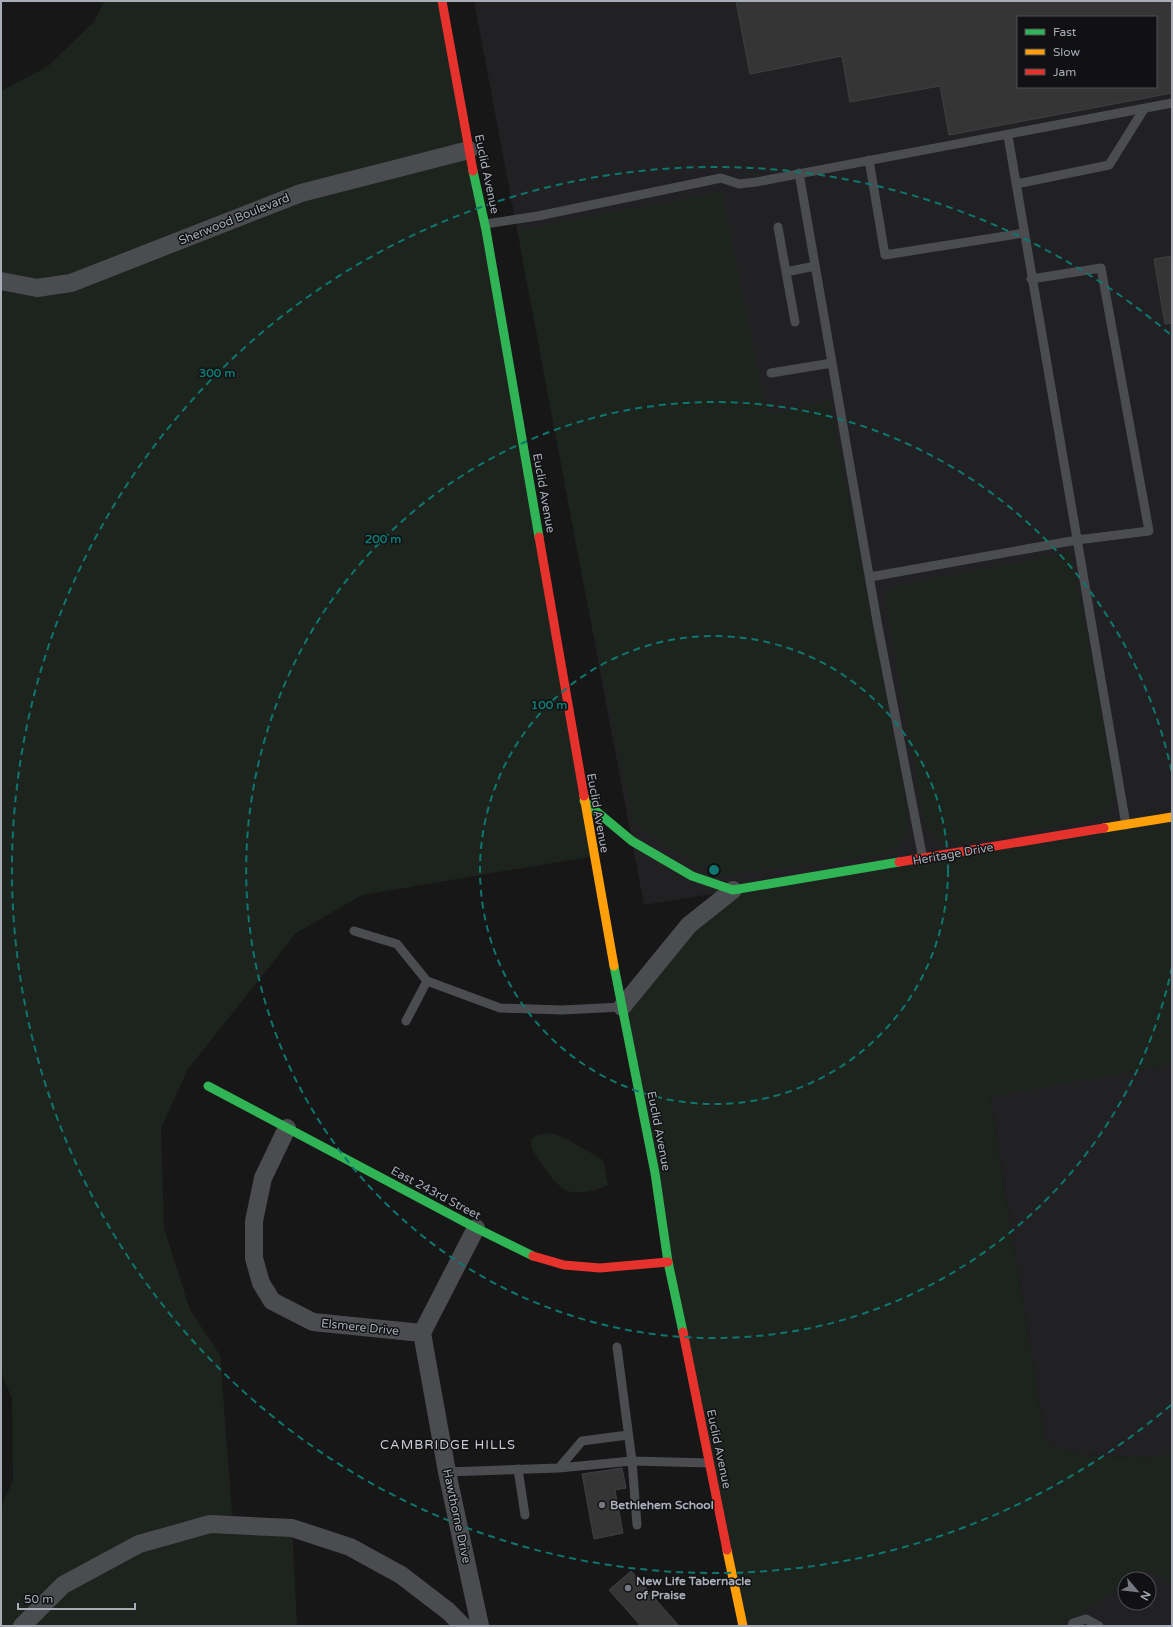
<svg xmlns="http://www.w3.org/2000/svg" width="1173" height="1627" viewBox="0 0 1173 1627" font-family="'Varela Round',sans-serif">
<rect width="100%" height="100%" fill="#171717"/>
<path fill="#212123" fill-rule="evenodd" d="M474,1h698v817l-528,87zM1018,17h138v70h-138z
M1172,1064v388l-18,6 -69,-3 -39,-10 -56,-349z
M1172,1501v125h-262zM1125,1579h24v24h-24z"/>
<path fill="#1d241e" d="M104,1h338l152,855 -232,39 -66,38 -108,136 -27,59 3,100 26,82 30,45 13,170 59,3 5,98h-296v-118l12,-28 -1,-81 -11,-28v-1280l46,-24 47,-45z
M722,192l45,222 63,-13 77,407c0,32 -1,40 -34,49l-157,19 -30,-17 -52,-36 -51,-242 -60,-320 -4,-30 25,-6z
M1071,552l45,243 -11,19 -14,6 -131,24c-19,-1 -23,-3 -35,-19l-39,-220v-12l9,-7z
M1172,817v247l-182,33 56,348 39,10 69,3 18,-6v130l-24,-12 -14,9h-9v5l-66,42h-316l-121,-619 111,-117z
M551,1133l16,6 36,21 5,25c-12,6 -36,12 -47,2 -12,-10 -21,-27 -30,-39l1,-9 5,-4z"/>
<path fill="#353536" stroke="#3f4043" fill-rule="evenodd" d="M736,1h436v92l-223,42 -9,-49 -90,16 -8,-46 -92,18zM1018,17h138v70h-138z
M1172,256v67l-7,1 -11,-65z
M622,1468l4,20 -11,2 8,43 -29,6 -12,-65z
M631,1571l48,55h-38l-32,-36z"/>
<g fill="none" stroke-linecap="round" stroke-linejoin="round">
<path stroke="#4b4c50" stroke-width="9" d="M1008,136l118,689
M869,160l16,95 139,-22
M799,173l79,454 45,232
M1016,184l93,-19 35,-56
M485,224l53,-8 183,-38 18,6 17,-2 416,-79
M778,227l8,45
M795,322l-9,-50 29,-6
M771,373l61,-10
M870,577l207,-37 72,-9 -48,-263 -70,11
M354,931l43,13 30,37 73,27 62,2 60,-3
M406,1021l21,-40
M617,1347l15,114 77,2
M559,1468l23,-27 46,-6
M518,1469l7,46
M447,1472l112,-4 73,-7 5,64
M1072,1626l1,-3 13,-4 13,7"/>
<path stroke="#4b4c50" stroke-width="18" d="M1,281l36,7 34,-5 230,-90 168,-43
M622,1007l67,-82 44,-35
M287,1128l-24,50 -9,43v37l7,25 11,18 41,21 109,11
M476,1228l-54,105 25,139 33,154
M22,1626l41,-41 76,-41 71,-20 82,4 58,19 51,28 47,36 15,15"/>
<path stroke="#30b455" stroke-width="9" d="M473,171l13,59 53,307
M584,801l48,40 60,35 41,14 166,-28
M614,966l41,207 13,89 15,70
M208,1086l268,142 57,28"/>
<path stroke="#ff9f0a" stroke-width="9" d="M584,796l30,170
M1104,828l68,-11
M727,1550l16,76"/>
<path stroke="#e5322d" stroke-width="9" d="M442,1l31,170
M539,537l45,259
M899,862l205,-34
M533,1256l31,9 36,3 68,-6
M683,1332l44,218"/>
</g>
<g fill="none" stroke="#0f766e" stroke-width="2" stroke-dasharray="7 5">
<circle cx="714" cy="870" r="234"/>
<path d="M1172 967A468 468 0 1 1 1172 773"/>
<path d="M1171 1405A703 703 0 1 1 1171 335"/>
</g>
<g fill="#757880" stroke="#111113" stroke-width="1.5">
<circle cx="602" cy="1505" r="4"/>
<circle cx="628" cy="1588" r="4"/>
</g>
<g text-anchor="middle" stroke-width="3" stroke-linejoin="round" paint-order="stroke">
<g font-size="12" fill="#a8adb8" stroke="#111113">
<text transform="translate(487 174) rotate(78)" y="4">Euclid Avenue</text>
<text transform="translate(234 219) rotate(-22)" y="4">Sherwood Boulevard</text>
<text transform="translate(544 493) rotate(80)" y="4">Euclid Avenue</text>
<text transform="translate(598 813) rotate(80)" y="4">Euclid Avenue</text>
<text transform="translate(953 854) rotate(-10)" y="4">Heritage Drive</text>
<text transform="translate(659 1131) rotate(79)" y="4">Euclid Avenue</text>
<text transform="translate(436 1193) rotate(28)" y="4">East 243rd Street</text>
<text transform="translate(360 1327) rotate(6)" y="4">Elsmere Drive</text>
<text transform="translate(719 1449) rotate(78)" y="4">Euclid Avenue</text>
<text transform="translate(457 1516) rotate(78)" y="4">Hawthorne Drive</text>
</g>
<g font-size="12" font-weight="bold" fill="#a8adb8" stroke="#111113" text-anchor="start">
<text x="610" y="1509">Bethlehem School</text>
<text x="636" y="1585">New Life Tabernacle<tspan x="636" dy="14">of Praise</tspan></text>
</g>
<g font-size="13" letter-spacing="1" fill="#c9ccd4" stroke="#111113">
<text x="448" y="1449">CAMBRIDGE HILLS</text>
</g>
</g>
<circle cx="714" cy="870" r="6" fill="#0f766e" stroke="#111113" stroke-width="2"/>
<g font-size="12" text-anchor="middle" font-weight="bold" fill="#0f766e" stroke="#111113" stroke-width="3" stroke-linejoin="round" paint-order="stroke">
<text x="217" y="377">300 m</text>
<text x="383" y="543">200 m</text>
<text x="549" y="709">100 m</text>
</g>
<rect width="1173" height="1627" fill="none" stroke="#a8adb8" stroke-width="4"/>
<rect x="1017" y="16" width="140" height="72" fill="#111113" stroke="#4d4f55"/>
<rect x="1025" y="29" width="20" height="6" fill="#30b455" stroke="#4d4f55"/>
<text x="1053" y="36" font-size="12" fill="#a8adb8">Fast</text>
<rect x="1025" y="49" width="20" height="6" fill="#ff9f0a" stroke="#4d4f55"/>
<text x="1053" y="56" font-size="12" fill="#a8adb8">Slow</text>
<rect x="1025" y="69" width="20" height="6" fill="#e5322d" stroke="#4d4f55"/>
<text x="1053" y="76" font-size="12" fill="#a8adb8">Jam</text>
<g transform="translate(1137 1591) rotate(118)"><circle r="19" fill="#111113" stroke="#4d4f55"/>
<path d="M0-3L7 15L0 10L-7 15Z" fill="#757880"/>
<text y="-6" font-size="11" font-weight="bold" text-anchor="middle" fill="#a8adb8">N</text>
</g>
<path d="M18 1603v6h117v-6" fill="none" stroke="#a8adb8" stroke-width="2"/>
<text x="24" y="1603" font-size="12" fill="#a8adb8" stroke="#111113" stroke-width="3" paint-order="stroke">50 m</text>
</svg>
